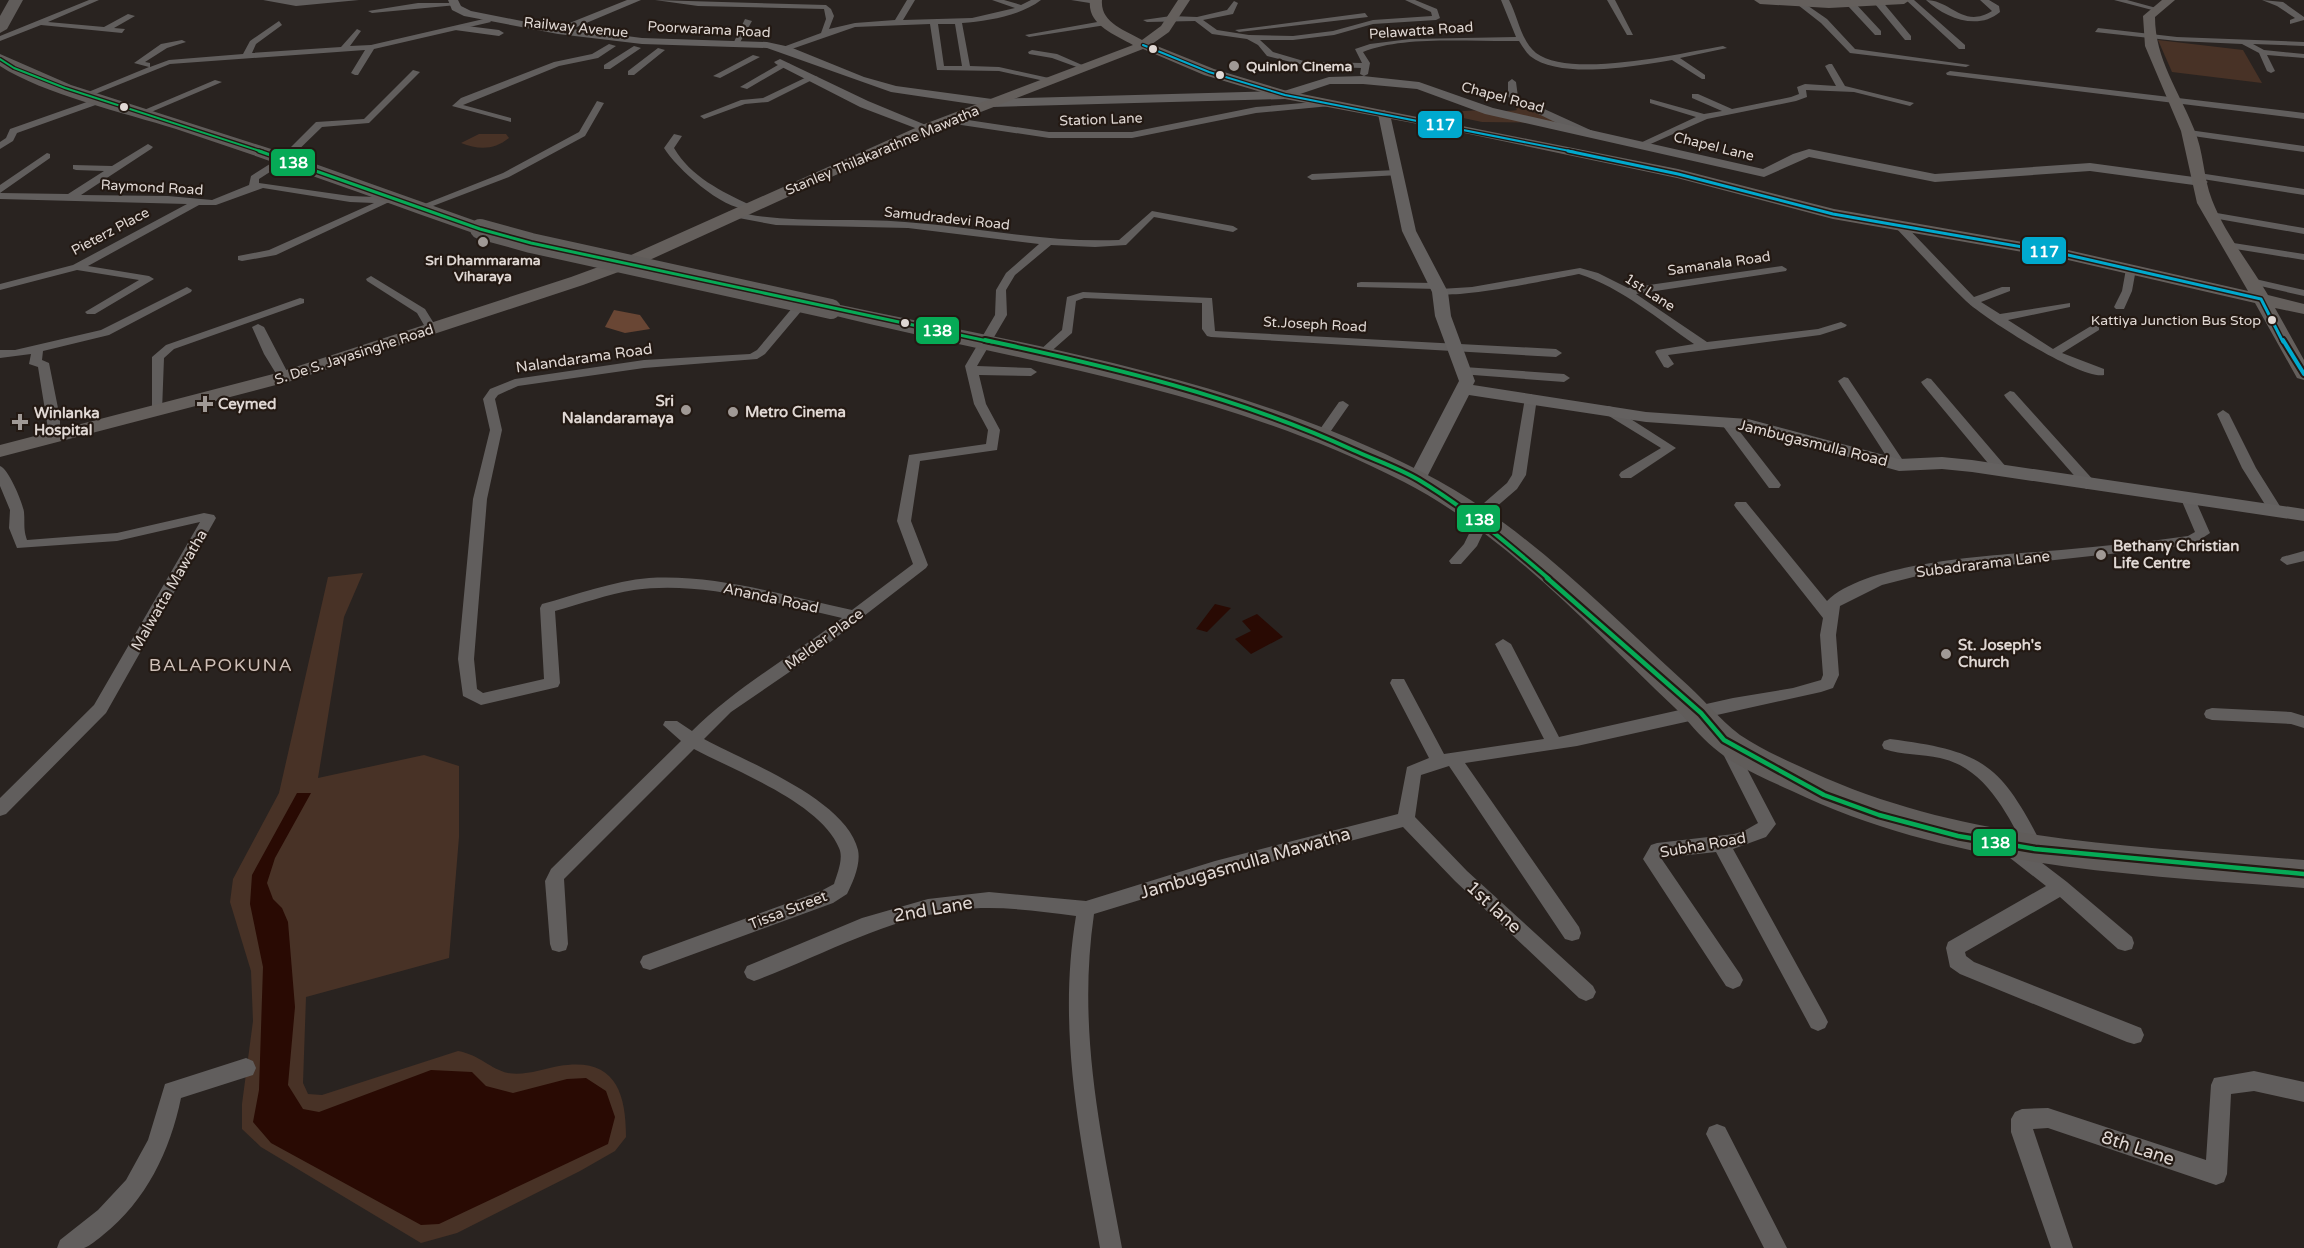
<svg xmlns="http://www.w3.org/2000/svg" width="2304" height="1248" viewBox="0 0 2304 1248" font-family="'Varela Round',sans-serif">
<rect width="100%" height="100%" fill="#292320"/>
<path fill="#483226" d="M2158,40l85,10 19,33 -90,-11z
M1512,103l48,20 -78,-1 -33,-7c12,-8 50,-2 68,-5z
M479,134h27l3,4c-15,12 -30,12 -48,5z
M363,573l-19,44 -26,161 106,-23 35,11v71l-10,121 -143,39 -3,86 5,11 14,1 136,-44c22,4 32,18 50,22 17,3 35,-4 51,-7 54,-9 67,23 67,71l-11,14 -35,20 -123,62 -36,10 -160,-96 -19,-18v-25l11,-83 -2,-50 -21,-69 3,-23 46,-86 49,-216z"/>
<path fill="#694634" d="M614,310l26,5 10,14 -25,4 -20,-6z"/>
<path fill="#290a03" d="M1215,604l16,4 -24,24 -11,-3z
M1257,614l26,23 -32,17 -16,-15 16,-8 -9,-10z
M297,793h14l-36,65 -8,25 6,16 9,9 6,14 7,85 -7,78 15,24 16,3 112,-42 41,2 14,14 27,7 54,-14 19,-1 20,13 9,26 -7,27 -169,80 -18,1 -150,-82 -18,-21 6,-32 4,-123 -13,-63 2,-29z"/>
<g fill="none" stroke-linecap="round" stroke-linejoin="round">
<path fill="#615e5d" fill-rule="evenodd" d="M89,0h10l-51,22 56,5 24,-13 7,2 -21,12 11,1 -3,4 -81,-8 -41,16v-5z
M263,0h96l-63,6z
M655,0l171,5 5,4 3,7 -5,13 26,-6 40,-3 12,-20h8l-12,20 69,-2 43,-10 -23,-8h12l17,5 10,-5h10c-21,16 -53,21 -79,23l8,43 29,1 59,13 -4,3 -55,-12 -62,-1 -7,-46 -75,3 -69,24 -4,-2 1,-2 38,-14 5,-14 -2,-10 -126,-3zM938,24h17l7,42h-18z
M1071,0h26l3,2 -4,2z
M1405,0h10l22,9 3,9 -4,2 -63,4 -39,11 -41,5h-33l13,12 34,10 55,1 -7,-14 15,-5 40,-5 106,-2 -15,-37h8c9,17 12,41 27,53 34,26 146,0 187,-7l4,2 -47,10 25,17v4h-3l-30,-19c-36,6 -112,20 -142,-4 -4,-4 -8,-10 -11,-15 -45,1 -116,-6 -156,11l7,11 -2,11 -4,2 -4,-2 1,-6 -54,-2 -40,-10 -9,-11 -11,-6 -35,-5 -17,-13 -48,1 -4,-2 28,-4 26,1 30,-7 7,-9 4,2 -5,11 -30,6 14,10 32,5 44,1 40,-5 40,-11 59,-4 -1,-4z
M1607,0h8l18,35h-6z
M1875,0h6l30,36v4h-6l-30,-36z
M1906,0h8l51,45v4h-6z
M1926,0c25,0 37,29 66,11l-12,-11h9l10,6 1,6c-22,19 -55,6 -74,-12z
M2114,0h13l33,9 -4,2z
M2262,0l21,2 21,15v3l-14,4v-4l5,-2 -18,-12z
M1801,1l26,18 28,30 115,16 -4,2 -116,-14 -29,-30 -23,-18z
M1848,2h6l27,29v4h-6l-27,-29z
M418,3h35l4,2 -85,8 -4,-2z
M1365,13l3,4 -129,15 -4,-2z
M488,18l3,4 -117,27 -16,26h-3l-4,-2 14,-23 -195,14 -82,33 -7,-2 68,-28 -15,-4 27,-19 21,-4 4,2 -19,6 -22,14 5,1v4l19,-7 74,-6 7,-13 29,-20 3,4 -26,19 -4,9 89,-6 16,-18 4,2 -11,15 21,-1z
M745,19l7,2 -14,25h-6z
M1103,21l3,4 -77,12 -4,-2z
M2098,28l79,9 127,5v4l-51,-2 11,6 40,4v4l-37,-3 8,16 -4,2 -4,-2 -8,-18 -17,-9 -65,-3 -82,-9z
M609,44l7,2 -18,12 -39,8 -96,39 48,13v4l-59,-16 9,-8 93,-36 38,-8z
M634,46l7,2 -31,21h-6v-4z
M658,48l7,2 -31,25h-6v-4z
M1032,50l25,4 32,14 -4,2 -33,-12 -23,-4 -1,-2z
M753,55l7,2 -40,21 -7,-2z
M783,62l7,2 -43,25 -7,-2z
M1829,64h3l13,22 69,17 -4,3 -56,-14 -48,-2 1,7 -11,4 -89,18 -61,27 -8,-2 58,-27 -46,-14v-4l54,15 18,-3 -30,-13v-4h6l34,15 59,-12 8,-3 -2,-7 8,-3 31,2 -11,-20z
M413,70l7,2 -51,51 -47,4 -35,34 -28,18v4l91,13 52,2 3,1v4h-18l-111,52 -34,6 -4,-1v-4l31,-6 105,-47 -24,-1 -87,-14 -47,17h-17l-111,61 61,10 5,3 -59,35h-8l-2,-2 54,-32 -62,-10 -77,20v-6l73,-19 114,-61 -187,-5v-6l68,1 36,-23 -28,-1 -3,-1v-4l39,1 36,-22 5,3 -2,2 -70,46 87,1 44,4 37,-15 2,-9 30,-19 35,-35 48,-3z
M1950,71l354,42v6l-357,-44 -1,-2z
M811,75l7,2 -50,25 -23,2 -41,15 -4,-3 41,-16 22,-2z
M1512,79l4,3 2,15 79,36 -4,3 -32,-11 -49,-24 -4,-5v-14z
M215,80l7,2 -78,33 -7,-2z
M101,97l4,3 -1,2 -87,31 -4,8 -13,8v-7l6,-4 4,-9z
M597,101l7,2 -19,33 -76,41 -84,32 -8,-2 86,-34 76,-41z
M1327,101l3,1v4l-74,7 -124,25h-83l-101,-15 -4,-3 4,-3 101,15h83l124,-25z
M2189,130l115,16v6l-118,-17 -1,-2z
M674,134l8,2 -8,12c17,29 47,43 76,57v4c-25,3 -73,-40 -86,-61z
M47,153l3,1v4l-50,35v-8z
M1396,170l3,1v4l-87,5 -5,-3 5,-3z
M2199,173l105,16v6l-108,-17v-4z
M732,211c57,14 115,6 173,11 72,5 142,21 214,18l33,-29 81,15 5,3 -5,3 -79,-15 -28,28 -31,2 -44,-2 -36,30 -9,15 1,25 -30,51 54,2 6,4 -6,4 -52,-1 7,29 14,26 -3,20 -77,11 -9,60 17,44 -2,3 -119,92 -76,52 -27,27c42,23 142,60 154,111 3,14 -5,32 -11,44l-14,9 -183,67 -7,-2 -3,-6 3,-6 178,-65 13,-7c3,-10 10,-26 5,-36 -18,-45 -104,-77 -145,-99l-130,130 4,65 -2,6 -7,2 -7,-2 -2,-6 -5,-63 6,-12 130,-128 -18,-16 2,-4h12l15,10c44,-44 100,-75 150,-113 -64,-14 -142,-38 -208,-28 -26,4 -53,14 -79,21l5,72 -2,4 -77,18 -18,-9 -5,-37 15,-160 17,-69 -7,-31 7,-10 25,-10 129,-19 106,-6 7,-4 36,-43h8l2,2 -38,45 -8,5 -113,9 -126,18 -20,9 -3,4 7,31 -15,69 -13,160 3,30 6,4 61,-14 -4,-71 2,-4c34,-9 71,-23 107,-26 68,-4 137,18 203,32l61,-46 -16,-43 12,-66 77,-11 2,-14 -14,-26 -9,-38 30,-51 1,-25 10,-17 33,-29 -131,-16 -132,-3 -48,-9v-4z
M2211,212l93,16v6l-97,-17v-4z
M1895,223h8l71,74 28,-10h8v4l-29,11 19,12 70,-11v4l-62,13 45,29 38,-23h8v4l-37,23 42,16v6c-23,5 -119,-56 -138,-74 -24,-23 -47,-49 -71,-74z
M2227,242l77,12v6l-81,-13v-4z
M1782,266l5,3 -1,2 -150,23 71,48 111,-13 23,-7 6,3 -2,2 -25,8 -152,20 6,9 -6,4 -4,-1 -9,-15 2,-2 37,-6c-36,-25 -72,-56 -115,-70 -22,4 -132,28 -144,18l5,-3 32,-2 108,-19 18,5 30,15z
M2131,266l5,3 -4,22 -8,18h-8l-2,-2 8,-16 4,-22z
M371,276l54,33 13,21 -2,2h-8l-11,-19 -50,-32 -1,-2z
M2251,278l53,12v6l-57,-13 -1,-2z
M1361,282l76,1 5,3 -5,3 -80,-2v-4z
M187,287l5,3 -1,2 -82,43 -66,16 -1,9 7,3 11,55v20l-6,4 -4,-1 -12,-74 -9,-3 2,-10 -31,4v-8h15l86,-20z
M1083,292l129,6 3,33 341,18 6,4 -6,4 -345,-20 -4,-1 -5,-7v-26l-118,-5 -8,3 -4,32 -25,22h-8v-4l23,-21 5,-33z
M300,298l4,1v4l-130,46 -10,9 -2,53 -6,4 -4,-1v-57l14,-12z
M258,324l6,3 26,50 -2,3h-8l-16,-26 -12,-27z
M1464,367l100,7 6,4 -6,4 -104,-8 -2,-3z
M1844,377l4,1 58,87 -2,3h-10l-2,-3 -54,-84z
M1927,378l4,1 76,89 2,3 -2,3h-10l-74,-89 -2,-3z
M2010,391l4,1 82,91 2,3 -2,3h-10l-80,-91 -2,-3z
M1531,394l6,4 -11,77 -9,14 -22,19 -18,38 -16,18h-10l-2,-3 15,-17 20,-41 23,-20 5,-8 13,-77z
M1343,401l6,4 -23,33h-8v-6l21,-30z
M1608,406l4,1 64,41 -45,30h-10l-2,-3 2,-3 40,-24 -57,-35 -2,-3z
M2223,410l6,4 27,54 27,43 -2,3h-10l-29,-46 -25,-54z
M1726,418l4,1 49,63 2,3 -2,3h-10l-49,-66z
M0,466c8,2 23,37 24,46 1,10 -1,17 3,28l90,-7 87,-20 10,2 2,3 -110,195 -100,101 -6,2v-18l94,-93 106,-183 -83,19 -100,7 -8,-20 1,-18 -10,-24z
M2188,495l7,4 15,34 -18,12 -267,29 -43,11 -42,21 -4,29 3,40 -6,13 -12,4 -244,54 -112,17 114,164 2,6 -2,6 -7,2 -7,-2 -116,-173 -28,9 -6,42 52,54 126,115 3,6 -3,6 -7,3 -7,-3 -124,-117 -52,-54 -188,50 -121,37c-17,117 7,220 28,334h-22c-20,-112 -43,-218 -24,-332 -40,-5 -79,-11 -119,-6 -73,9 -135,46 -203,71l-7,-3 -3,-6 3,-6 115,-48 66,-19 61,-7 97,9 129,-40 183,-47 9,-47 22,-9 -39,-75 2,-4h12l40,75 100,-15 -49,-95 8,-5 8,5 48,93 174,-39 60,-10 28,-8 2,-5 -3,-40 3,-17 -87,-110 -2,-3 2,-3h10l81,99c42,-41 175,-46 234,-51 42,-4 85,-8 127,-14l7,-4 -14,-33z
M2304,551v10l-17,4 -7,-5 2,-3z
M2212,708l79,4 13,4v12l-13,-4 -79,-4 -6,-2 -2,-4 2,-4z
M1890,739c94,12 111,25 154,110l-3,5 -8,2 34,26 65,55 2,6 -2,6 -7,2 -7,-2 -58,-52 -95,55 1,4 8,6 167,66 3,7 -3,7 -7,2 -7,-2 -167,-68 -10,-7 -4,-19 2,-6 98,-56 -41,-32 -3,-5 3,-5 6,-2 16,9c-20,-37 -41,-83 -87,-93 -18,-4 -38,-3 -56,-9l-2,-4 2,-4z
M1727,740l6,2 43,82 -10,13 -33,12 92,167 3,6 -3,6 -7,3 -7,-3 -95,-176 -55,6 79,116 3,6 -3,6 -7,3 -7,-3 -83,-127 8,-14 6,-2 77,-9 10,-3 14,-8 -39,-77 2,-4z
M246,1058l7,3 3,7 -3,7 -72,23c-11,53 -35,103 -78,137 -5,4 -13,11 -19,13 -8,0 -19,0 -27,0l3,-8 38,-30 28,-30 22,-40 17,-56z
M2254,1071l50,11v20l-50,-11 -23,3 -4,80 -3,8 -8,3 -168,-57 -15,1 40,119h-22l-40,-116v-13l4,-7 7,-3 26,-1 158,52 5,-75 3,-7z
M1717,1124l8,3 62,121h-23l-58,-114 3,-7z"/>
<path fill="#646160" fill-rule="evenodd" d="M448,0h10l3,6 10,5 86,17 70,-28h14l-69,29 70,9 125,4 23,5 74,30 32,9 96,13 292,-8 45,-14 34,-1 56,6 74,26 270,61 30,-15 16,-5 126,25 155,-11 111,15 7,4 -7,4 -111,-15 -155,11 -126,-25 -45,20 -279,-63 -68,-25 -54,-5h-33l-45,15 -293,8 -101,-15 -124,-44 -125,-4 -84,-10 -94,-18 -12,-6z
M459,25l40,5 5,3 -5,3 -44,-6 -1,-2z
M780,59l88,42 65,27 -6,4 -4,-1 -63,-24 -84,-43 -2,-2z
M1384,110l6,4 26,117 32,61 3,24 24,65 -2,4 173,27 102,7 151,40 43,-2 30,3 332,49v12l-332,-49 -30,-3 -43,2 -152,-42 -101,-7 -177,-27 -43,84 -2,4h-14l-2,-4 51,-98 -24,-65 -3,-24 -30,-61 -24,-117z"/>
<path fill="#645f5c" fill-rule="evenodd" d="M1090,0h12c-2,23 23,30 40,40l19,-14 17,-26h12l-21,32 -17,12 62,25 73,22 391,78 156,40 234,41 180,41 -51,-88 -16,-72 -36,-85 -2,-30 19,-16h13l-20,17c0,42 24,74 39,112 10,23 9,48 18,71 13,34 38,64 56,95l36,9v10l-29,-6 29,52v20l-7,-2 -42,-75 -187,-43 -235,-41 -156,-41 -227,-48 -165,-31 -81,-24 -61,-26 -211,82 -289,132 -60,22 -292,96 -291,76v-12l277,-72 294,-96 60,-22 291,-130 211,-80c-19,-11 -46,-20 -43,-45z
M1754,0h156l-6,4 -75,4 -69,-4z"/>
<path fill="#605c5a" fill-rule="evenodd" d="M9,0h14l-16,29 -7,4v-17z
M0,54l71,31 219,70 197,70 3,4 -3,4h-14c-99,-35 -197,-71 -297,-104 -51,-16 -133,-35 -176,-63z
M831,303c200,42 407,75 591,169 99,50 178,133 259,207 20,17 38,40 59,56 22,15 48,26 72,37 154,71 326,74 492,88v28c-174,-14 -351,-20 -512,-97 -26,-12 -56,-24 -78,-43 -15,-12 -26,-28 -40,-41 -84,-79 -166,-171 -270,-225 -187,-96 -380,-119 -580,-169l-4,-4 4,-4z"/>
<path stroke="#605c5a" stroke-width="20" d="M480,229l51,14 300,66"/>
<g stroke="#231913" stroke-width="4.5">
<path id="bus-1-far3" d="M0,59l14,9 51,20 198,64"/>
</g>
<g stroke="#231913" stroke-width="6">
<path id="bus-1-far2" d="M259,151l221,78 51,14 461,99"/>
</g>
<g stroke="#231913" stroke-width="8">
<path id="bus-1-far1" d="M985,340c126,27 251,56 368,110 22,10 46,18 66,30 48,29 88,63 130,99"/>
</g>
<g stroke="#231913" stroke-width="9">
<path id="bus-1" d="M1547,578l154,135 23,27 100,55 55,20 79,21 77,13 269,25"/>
</g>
<g stroke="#231913" stroke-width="4.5">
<path id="bus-2-far2" d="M1143,45l66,27 76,23 290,57"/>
</g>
<g stroke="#231913" stroke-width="6">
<path id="bus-2-far1" d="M1568,151l110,23 155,40 235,41 193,44 22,43"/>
</g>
<g stroke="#231913" stroke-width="8">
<path id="bus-2" d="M2283,340l21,34"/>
</g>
<use href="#bus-1-far3" stroke="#06aa56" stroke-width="2"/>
<use href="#bus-1-far2" stroke="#06aa56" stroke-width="3"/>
<use href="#bus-1-far1" stroke="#06aa56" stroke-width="4"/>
<use href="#bus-1" stroke="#06aa56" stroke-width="4.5"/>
<use href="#bus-2-far2" stroke="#00a9ce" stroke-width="2"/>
<use href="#bus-2-far1" stroke="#00a9ce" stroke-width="3"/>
<use href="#bus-2" stroke="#00a9ce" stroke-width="4"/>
</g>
<g fill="#e0d8d4" stroke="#231913" stroke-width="2">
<circle cx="1153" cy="49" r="5"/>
<circle cx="1220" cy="75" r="5"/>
<circle cx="124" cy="107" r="5"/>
<circle cx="2272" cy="320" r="5"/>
<circle cx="905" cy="323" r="5"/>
</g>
<g fill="#a09995" stroke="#231913" stroke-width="2">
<circle cx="1234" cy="66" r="6"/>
<circle cx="483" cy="242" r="6"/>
<path d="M202 395h6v6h6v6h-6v6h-6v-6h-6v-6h6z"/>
<circle cx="686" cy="410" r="6"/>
<circle cx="733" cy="412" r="6"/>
<path d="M17 413h6v6h6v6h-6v6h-6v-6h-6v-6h6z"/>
<circle cx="2101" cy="555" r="6"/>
<circle cx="1946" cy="654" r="6"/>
</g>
<g text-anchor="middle" stroke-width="4.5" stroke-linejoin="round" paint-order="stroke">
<g font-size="14" fill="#e0d8d4" stroke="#231913">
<text transform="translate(576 27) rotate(6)" y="5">Railway Avenue</text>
<text transform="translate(709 29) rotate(3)" y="5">Poorwarama Road</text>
<text transform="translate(1421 30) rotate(-4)" y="5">Pelawatta Road</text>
<text transform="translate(1503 97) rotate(15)" y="5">Chapel Road</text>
<text transform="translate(1101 119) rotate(-2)" y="5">Station Lane</text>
<text transform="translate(1714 146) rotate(14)" y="5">Chapel Lane</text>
<text transform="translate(882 150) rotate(-23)" y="5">Stanley Thilakarathne Mawatha</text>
<text transform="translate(152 187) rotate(3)" y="5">Raymond Road</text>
<text transform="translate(947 218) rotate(6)" y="5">Samudradevi Road</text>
<text transform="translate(110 231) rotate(-28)" y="5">Pieterz Place</text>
<text transform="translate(1719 263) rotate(-8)" y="5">Samanala Road</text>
<text transform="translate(1650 292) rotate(33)" y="5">1st Lane</text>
<text transform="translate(1315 324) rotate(3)" y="5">St.Joseph Road</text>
<text transform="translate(354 354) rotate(-18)" y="5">S. De S. Jayasinghe Road</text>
</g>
<g font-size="14" font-weight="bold" fill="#e0d8d4" stroke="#231913" text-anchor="start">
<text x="1246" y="71">Quinlon Cinema</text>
<text x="483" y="265" text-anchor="middle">Sri Dhammarama<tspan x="483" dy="16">Viharaya</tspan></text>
</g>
<g font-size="14" fill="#e0d8d4" stroke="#231913" text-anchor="end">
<text x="2261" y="325">Kattiya Junction Bus Stop</text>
</g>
<g font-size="15" fill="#e0d8d4" stroke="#231913">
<text transform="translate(584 358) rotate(-8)" y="5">Nalandarama Road</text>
<text transform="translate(1813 443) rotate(14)" y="5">Jambugasmulla Road</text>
<text transform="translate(1983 564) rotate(-7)" y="5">Subadrarama Lane</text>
<text transform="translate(169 590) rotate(-60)" y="5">Malwatta Mawatha</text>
<text transform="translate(771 598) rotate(12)" y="5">Ananda Road</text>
<text transform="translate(824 639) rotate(-36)" y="5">Melder Place</text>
<text transform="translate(1703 845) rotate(-10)" y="5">Subha Road</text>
<text transform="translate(788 910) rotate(-21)" y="5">Tissa Street</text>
</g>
<g font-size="15" font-weight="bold" fill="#e0d8d4" stroke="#231913" text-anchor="start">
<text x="674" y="406" text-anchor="end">Sri<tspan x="674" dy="17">Nalandaramaya</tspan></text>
<text x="218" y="409">Ceymed</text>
<text x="745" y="417">Metro Cinema</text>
<text x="34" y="418">Winlanka<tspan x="34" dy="17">Hospital</tspan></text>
<text x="2113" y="551">Bethany Christian<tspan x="2113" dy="17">Life Centre</tspan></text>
<text x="1958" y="650">St. Joseph's<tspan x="1958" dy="17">Church</tspan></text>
</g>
<g font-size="18" letter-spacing="1.5" fill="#cebfb7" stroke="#231913">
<text x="221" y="671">BALAPOKUNA</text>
</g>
<g font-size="18" fill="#e0d8d4" stroke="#231913">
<text transform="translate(1245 863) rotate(-16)" y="6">Jambugasmulla Mawatha</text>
<text transform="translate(1494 907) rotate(43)" y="6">1st lane</text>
<text transform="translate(933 909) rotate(-10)" y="6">2nd Lane</text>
<text transform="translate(2138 1148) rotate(18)" y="6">8th Lane</text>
</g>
</g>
<g stroke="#231913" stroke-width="2">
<rect x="1417" y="110" width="46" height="29" rx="6" fill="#00a9ce"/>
<rect x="270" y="148" width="46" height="29" rx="6" fill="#06aa56"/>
<rect x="2021" y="236" width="46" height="29" rx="6" fill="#00a9ce"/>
<rect x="915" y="316" width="45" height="29" rx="6" fill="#06aa56"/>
<rect x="1456" y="504" width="45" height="29" rx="6" fill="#06aa56"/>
<rect x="1972" y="828" width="45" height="29" rx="6" fill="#06aa56"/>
</g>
<g font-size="16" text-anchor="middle" font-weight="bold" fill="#fff">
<text x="1440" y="130">117</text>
<text x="293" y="168">138</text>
<text x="2044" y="257">117</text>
<text x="937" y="336">138</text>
<text x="1479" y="525">138</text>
<text x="1995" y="848">138</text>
</g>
</svg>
